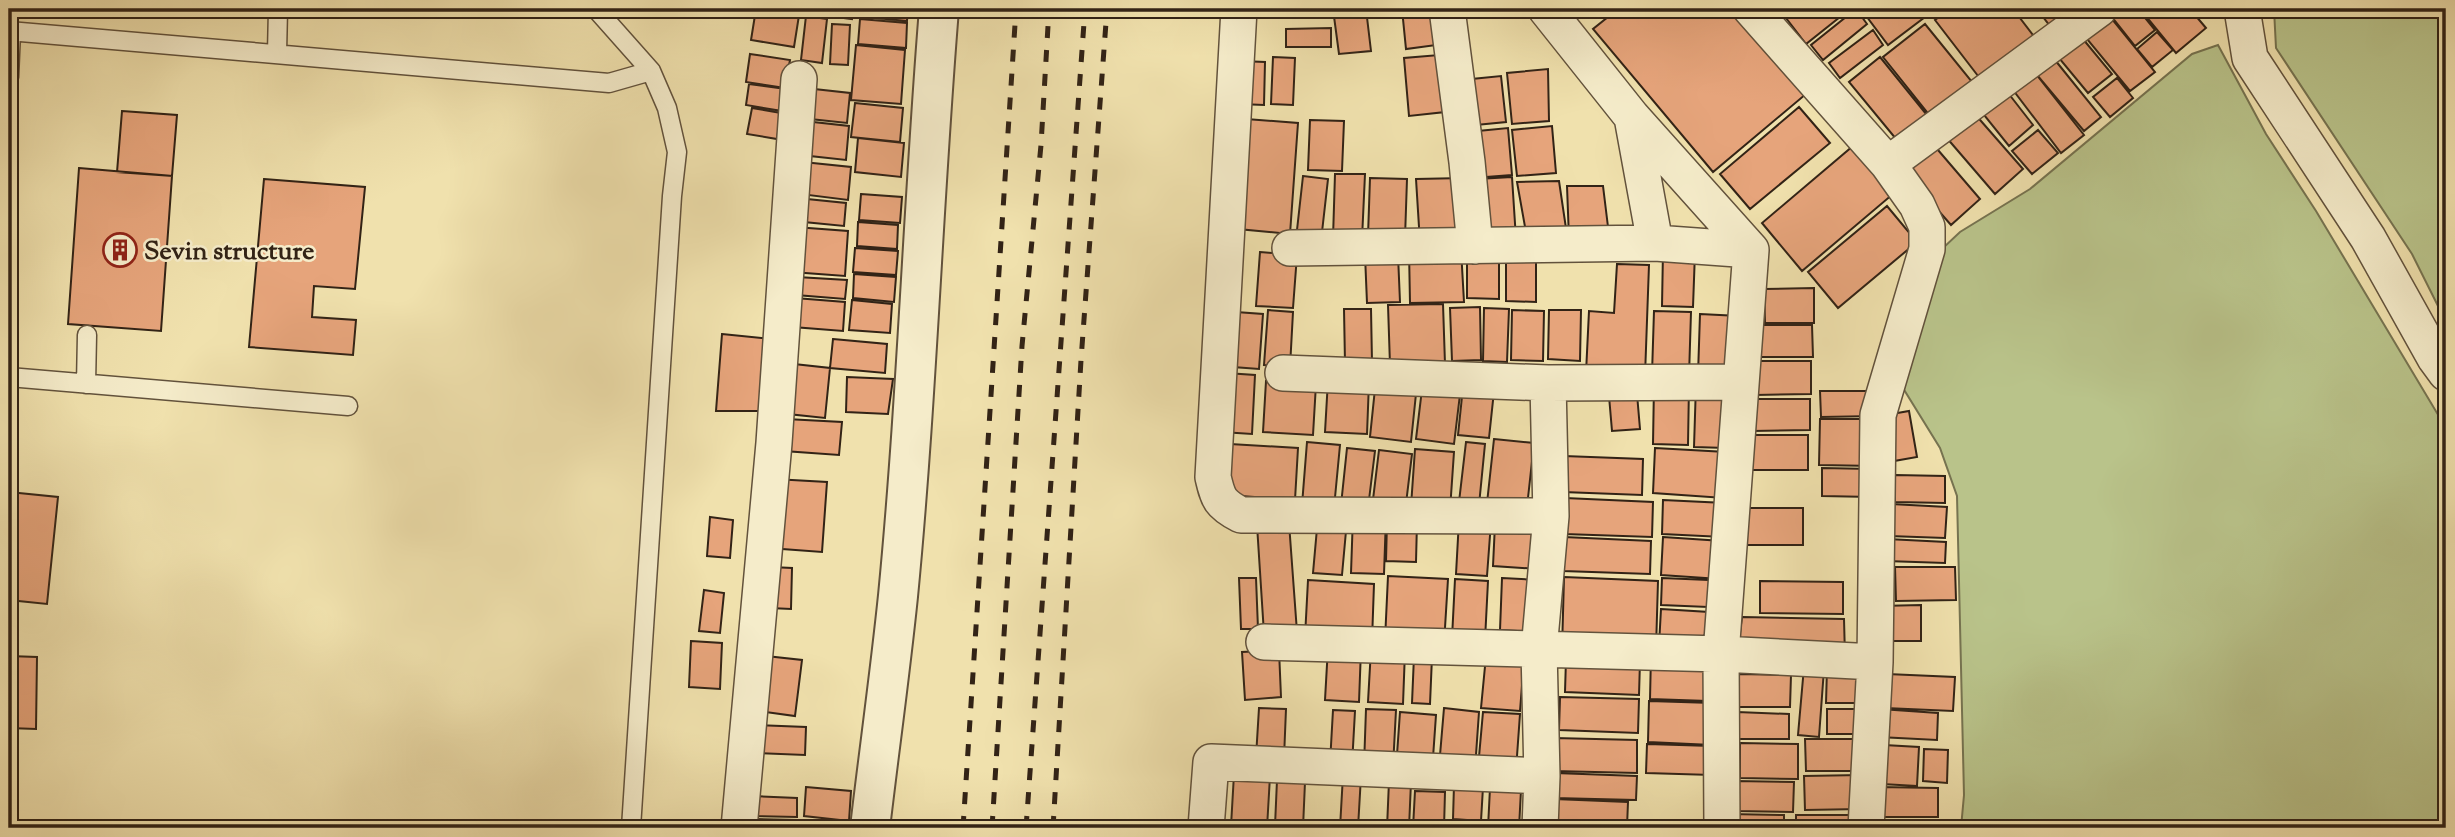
<svg xmlns="http://www.w3.org/2000/svg" width="2455" height="837" viewBox="0 0 2455 837" font-family="'Sorts Mill Goudy',serif">
<rect width="100%" height="100%" fill="#f0e1ad"/>
<filter id="stains"><feTurbulence type="fractalNoise" baseFrequency=".00286" numOctaves="4"/><feColorMatrix values="0 0 0 0 .2 0 0 0 0 .09 0 0 0 0 .02 0 0 0 .5 -.17"/></filter>
<radialGradient id="worn" r=".72"><stop offset=".6" stop-color="#630" stop-opacity="0"/><stop offset="1" stop-color="#630" stop-opacity=".3"/></radialGradient>
<path fill="#b9c38a" stroke="#767350" stroke-width="2" d="M2274,9h172v313l-34,-68 -136,-206z
M2218,45l48,89 50,77 130,217v400h-485l3,-33 -7,-299 -17,-48 -37,-60 40,-140 17,-16 70,-43 162,-135z"/>
<path fill="#e6a47b" stroke="#322316" stroke-width="2" d="M756,9h44l-6,38 -43,-7z
M814,9h39l-1,10 -38,-5z
M865,9h43l-1,12 -42,-4z
M1333,9h33l5,42 -32,3z
M1402,9h38l4,35 -38,5z
M1618,9h117l71,85 -93,78 -120,-143z
M1797,9h53l-44,35 -20,-26z
M1856,9l11,15 -44,36 -12,-15z
M1861,9h58l6,8 -37,28z
M1950,9h63l30,39 -58,37 -50,-65z
M2037,9h36l-23,17z
M2112,9h26l17,21 -20,16 -27,-34z
M2140,9h50l16,19 -30,25z
M806,16l21,3 -5,44 -21,-3z
M860,19l47,4 -1,25 -48,-4z
M2112,19l43,53 -25,19 -43,-52z
M832,24l18,1 -2,40 -18,-1z
M1925,24l52,64 -42,34 -52,-65z
M1331,28v19h-45v-18z
M1873,30l10,15 -43,33 -11,-15z
M2157,32l16,18 -21,17 -15,-18z
M2078,33l34,41 -24,19 -34,-41z
M856,45l49,5 -4,54 -50,-4z
M750,54l40,6 -5,28 -39,-6z
M1439,55l6,57 -36,4 -5,-58z
M1273,57l22,1 -2,47 -22,-1z
M1880,57l51,63 -30,25 -52,-63z
M2055,60l46,57 -17,14 -47,-56z
M1241,61l24,1 -1,43 -24,-1z
M1548,69l1,52 -37,3 -5,-51z
M2032,69l52,66 -23,18 -51,-67z
M1501,76l5,46 -40,4 -4,-46z
M2117,78l16,20 -23,19 -17,-20z
M749,84l37,5 -4,22 -36,-6z
M805,88l45,5 -3,30 -46,-5z
M2005,89l28,36 -24,21 -29,-36z
M855,103l48,5 -3,34 -49,-5z
M1799,107l31,36 -80,66 -30,-35z
M752,108l29,5 -4,26 -30,-5z
M122,111l55,4 -5,61 -55,-4z
M1974,113l49,56 -28,25 -49,-57z
M1246,119l52,4 -8,111 -52,-5z
M1310,120l34,1 -2,50 -34,-1z
M804,121l45,5 -3,34 -45,-5z
M1552,126l4,47 -39,3 -5,-46z
M1508,128l4,47 -39,3 -5,-46z
M2038,130l20,23 -26,21 -20,-23z
M858,138l46,5 -3,34 -46,-5z
M1932,143l48,56 -29,26 -49,-56z
M1853,146l40,48 -91,77 -40,-48z
M803,162l48,5 -3,33 -48,-6z
M79,168l93,8 -11,155 -93,-7z
M1335,174h30l-3,65 -29,-1z
M1303,176l25,3 -6,53 -25,-2z
M1512,177l4,62 -35,2 -4,-62z
M1370,178l37,1 -2,59 -37,-2z
M1464,178l4,63 -48,2 -4,-64z
M264,179l101,8 -10,102 -41,-3 -2,31 44,3 -3,35 -104,-8z
M1559,181l8,54 -40,3 -10,-56z
M1567,186h36l6,49 -40,4z
M861,194l41,3 -2,26 -41,-3z
M797,198l49,5 -2,23 -50,-5z
M1887,206l30,36 -79,66 -30,-36z
M858,222l40,3 -1,24 -40,-3z
M795,227l53,4 -3,45 -53,-4z
M855,248l43,3 -2,24 -43,-3z
M1461,249l3,53 -54,1 -1,-53z
M1467,249l32,1v49l-32,-1z
M1506,250l30,1v51l-30,-1z
M1663,251l32,1 -2,55 -31,-1z
M1260,252l37,3 -4,53 -37,-2z
M1365,255h33l2,47 -33,1z
M1617,264l32,1 -4,111 -59,-3 3,-62 25,2z
M854,274l42,3 -2,25 -41,-4z
M797,277l50,3 -2,19 -49,-4z
M1814,288v35h-49l-1,-34z
M795,298l50,4 -2,29 -50,-4z
M852,300l40,4 -2,29 -41,-3z
M1443,304l2,60 -55,1 -2,-60z
M1480,307l1,53 -29,1 -2,-53z
M1484,308l25,1 -2,53 -24,-1z
M1344,309h27l1,53 -27,1z
M1268,310l25,2 -3,55 -26,-2z
M1512,310l32,1 -1,50 -32,-1z
M1549,310h32l-1,51 -32,-2z
M1654,311l37,1 -2,64 -37,-2z
M1236,312l27,2 -4,55 -26,-2z
M1700,314l39,2 -2,61 -39,-2z
M1758,325h54l1,32h-55z
M722,334l50,5 -5,72h-51z
M833,339l54,5 -2,29 -55,-5z
M1754,361h57v33l-56,1z
M794,364l36,4 -5,50 -37,-4z
M1226,373l29,2 -3,59 -30,-2z
M847,377l46,2 -5,35 -42,-2z
M1376,379l41,5 -6,58 -41,-5z
M1328,380l41,2 -2,52 -42,-2z
M1266,381l50,3 -3,51 -50,-3z
M1423,381l38,5 -7,58 -38,-5z
M1696,384l32,2 -2,62 -32,-1z
M1654,385h35l-1,60 -35,-1z
M1463,387l31,4 -5,47 -31,-3z
M1820,391h57l-1,25 -55,1z
M1637,394l3,35 -28,2 -3,-35z
M1752,399h58v31l-58,1z
M1909,411l8,46 -23,4 -8,-46z
M786,419l56,3 -3,33 -55,-4z
M1820,419h55l-1,47 -55,-1z
M1752,435h56v35h-56z
M1494,439l40,4 -7,64 -40,-4z
M1307,442l33,3 -6,63 -32,-3z
M1466,442l19,2 -6,61 -20,-3z
M1230,444l68,4 -3,52 -68,-5z
M1347,448l28,3 -7,57 -27,-3z
M1655,448l71,4 -2,46 -71,-5z
M1415,449l39,3 -4,58 -39,-4z
M1379,450l33,4 -7,58 -33,-4z
M1564,456l79,3 -1,36 -79,-3z
M1822,468l50,1v28l-50,-1z
M1895,475l50,1v27l-50,-1z
M774,479l53,3 -5,70 -53,-4z
M9,492l49,5 -11,107 -38,-4z
M1565,498l88,4 -1,35 -88,-3z
M1663,500l62,3 -2,34 -61,-3z
M1891,504l56,3 -2,31 -56,-2z
M1745,508h58v37h-58z
M1353,515l33,2 -2,57 -33,-1z
M710,517l23,3 -3,38 -23,-2z
M1318,517l29,3 -5,55 -29,-2z
M1459,520l32,2 -4,54 -31,-2z
M1387,521l30,1 -1,40 -30,-1z
M1289,523l8,109 -33,2 -7,-109z
M1495,524l46,3 -2,42 -46,-3z
M1564,537l87,4 -1,33 -87,-3z
M1663,537l59,4 -2,38 -59,-4z
M1887,539l59,3 -1,21 -59,-2z
M771,567l21,1 -1,41 -21,-1z
M1895,567h60l1,33 -60,1z
M1388,576l60,3 -4,65 -59,-4z
M1564,577l94,4 -2,68 -94,1z
M1239,578h17l2,51h-17z
M1502,578l38,2 -3,52 -37,-2z
M1662,578l47,2 -1,27 -47,-2z
M1455,579l33,2 -3,59 -33,-2z
M1308,580l66,4 -2,57 -67,-4z
M1760,581l83,1v32l-83,-1z
M704,590l20,3 -4,40 -21,-2z
M1921,605v36h-40l-1,-35z
M1661,609l48,3 -2,36 -48,-3z
M1742,617l102,2 1,38 -107,-8z
M691,641l31,2 -2,46 -31,-2z
M1328,647l33,2 -2,53 -34,-2z
M1371,649l34,2 -2,53 -35,-2z
M1279,650l2,47 -36,3 -3,-48z
M1651,655l58,1 -1,45 -58,-2z
M9,656l28,1 -1,72 -27,-1z
M766,656l36,4 -7,56 -36,-5z
M1414,656l18,1 -2,47 -18,-1z
M1486,656l38,4 -4,51 -39,-3z
M1566,659l74,2 -1,34 -74,-3z
M1804,667l20,2 -5,68 -21,-2z
M1827,668h41l-1,35h-41z
M1737,674l54,1 -1,32h-53z
M1887,674l68,3 -2,34 -68,-3z
M1560,697l79,2 -1,34 -79,-3z
M1649,701l64,2 -1,42 -64,-3z
M1259,708l27,1 -2,49 -28,-1z
M1444,708l35,4 -4,57 -36,-2z
M1366,709l30,1 -3,57 -29,-1z
M1827,709h36v25h-36z
M1880,709l58,4 -1,27 -58,-3z
M1333,710l22,1 -3,54 -22,-2z
M1400,712l36,3 -4,57 -36,-3z
M1483,712l37,2 -4,56 -38,-2z
M1737,712l52,2v25h-51z
M755,725l51,2 -1,28 -50,-2z
M1554,738l83,2v33l-84,-2z
M1805,739h59v32h-58z
M1740,743l58,1v35l-58,-1z
M1647,744l65,2v29l-66,-2z
M1884,745l35,2 -2,39 -35,-2z
M1924,749l24,1 -1,33 -24,-2z
M1555,773l82,3 -1,24 -82,-2z
M1234,774l36,2 -3,52 -36,-2z
M1343,775l18,1 -3,52h-18z
M1861,775v34l-56,1 -1,-34z
M1277,780l28,2 -2,46 -28,-2z
M1389,781l22,1 -2,46h-22z
M1735,781l59,1 -1,30 -59,-1z
M1454,785l29,2 -2,34 -28,-2z
M806,787l45,4 -2,30 -45,-5z
M1878,787l60,1v29h-60z
M1490,788l31,2 -2,38h-31z
M1415,791l30,1 -1,36h-31z
M753,796l44,2v19l-45,-1z
M1554,799l74,3 -1,25 -74,-3z
M1730,814l54,1v13h-54z
M1796,815h64v13h-64z
M753,819l44,1v8h-44z
M806,820l40,2 -1,6h-40z
M1927,822h28l-1,6h-27z"/>
<g fill="none" stroke-linecap="round" stroke-linejoin="round">
<g stroke="#62523c" stroke-width="21">
<path id="service" d="M596,9l55,62 16,37 10,44 -5,44 -41,632
M9,31l600,52 42,-12
M277,53l1,-44
M9,77l2,-46
M9,377l339,29
M86,384l1,-49"/>
</g>
<g stroke="#62523c" stroke-width="38">
<path id="minor" d="M1239,9l-26,468c5,22 7,27 28,38l310,1
M1447,9l20,153 8,84
M1546,9l86,108 119,133 -30,404 1,174
M1751,9l137,155 29,41 10,22v22l-49,166 -3,247 -9,166
M2242,9l8,49 118,180 67,120 11,15
M1632,117l23,126
M1888,164l211,-155
M1290,248l365,-5 96,7
M1283,373l265,10 193,-1
M1264,642l457,12 154,8
M739,828l35,-385 25,-364
M1206,828l5,-66 331,14
M1540,828l2,-52 -3,-126 12,-134 -3,-133"/>
</g>
<g stroke="#62523c" stroke-width="42">
<path id="tertiary" d="M870,828c9,-77 20,-154 28,-232 19,-195 25,-392 41,-587"/>
</g>
<use href="#service" stroke="#f5ecca" stroke-width="18"/>
<use href="#minor" stroke="#f5ecca" stroke-width="35"/>
<use href="#tertiary" stroke="#f5ecca" stroke-width="38"/>
<path stroke="#322316" stroke-width="5" stroke-dasharray="12 12" stroke-linecap="butt" d="M963,828l53,-819
M992,828l30,-482 19,-201 8,-136
M1026,828l59,-819
M1053,828l28,-468 26,-351"/>
</g>
<defs>
<g id="building-ring" transform="scale(1.75)"><circle r="9.5" fill="#f5ecca" stroke="#8f2418" stroke-width="1.5"/><path d="M-4-6H4V6H1V3H-1V6H-4ZM-2.5-4.3h1.7v1.8h-1.7ZM.8-4.3h1.7v1.8H.8ZM-2.5-1h1.7V.8h-1.7ZM.8-1h1.7V.8H.8Z" fill="#8f2418"/></g>
</defs>
<g fill-rule="evenodd">
<use href="#building-ring" x="120" y="250"/>
</g>
<g text-anchor="middle" stroke-width="5" stroke-linejoin="round" paint-order="stroke">
<g font-size="26" font-weight="bold" fill="#322316" stroke="#f5ecca" text-anchor="start">
<text x="144" y="259">Sevin structure</text>
</g>
</g>
<rect width="2455" height="837" fill="none" stroke="#f0e1ad" stroke-width="35"/>
<rect x="10" y="10" width="2434" height="816" fill="none" stroke="#322316" stroke-width="3.5"/>
<rect x="18" y="18" width="2420" height="802" fill="none" stroke="#322316" stroke-width="2"/>
<rect width="100%" height="100%" filter="url(#stains)"/>
<rect width="100%" height="100%" fill="url(#worn)"/>
</svg>
